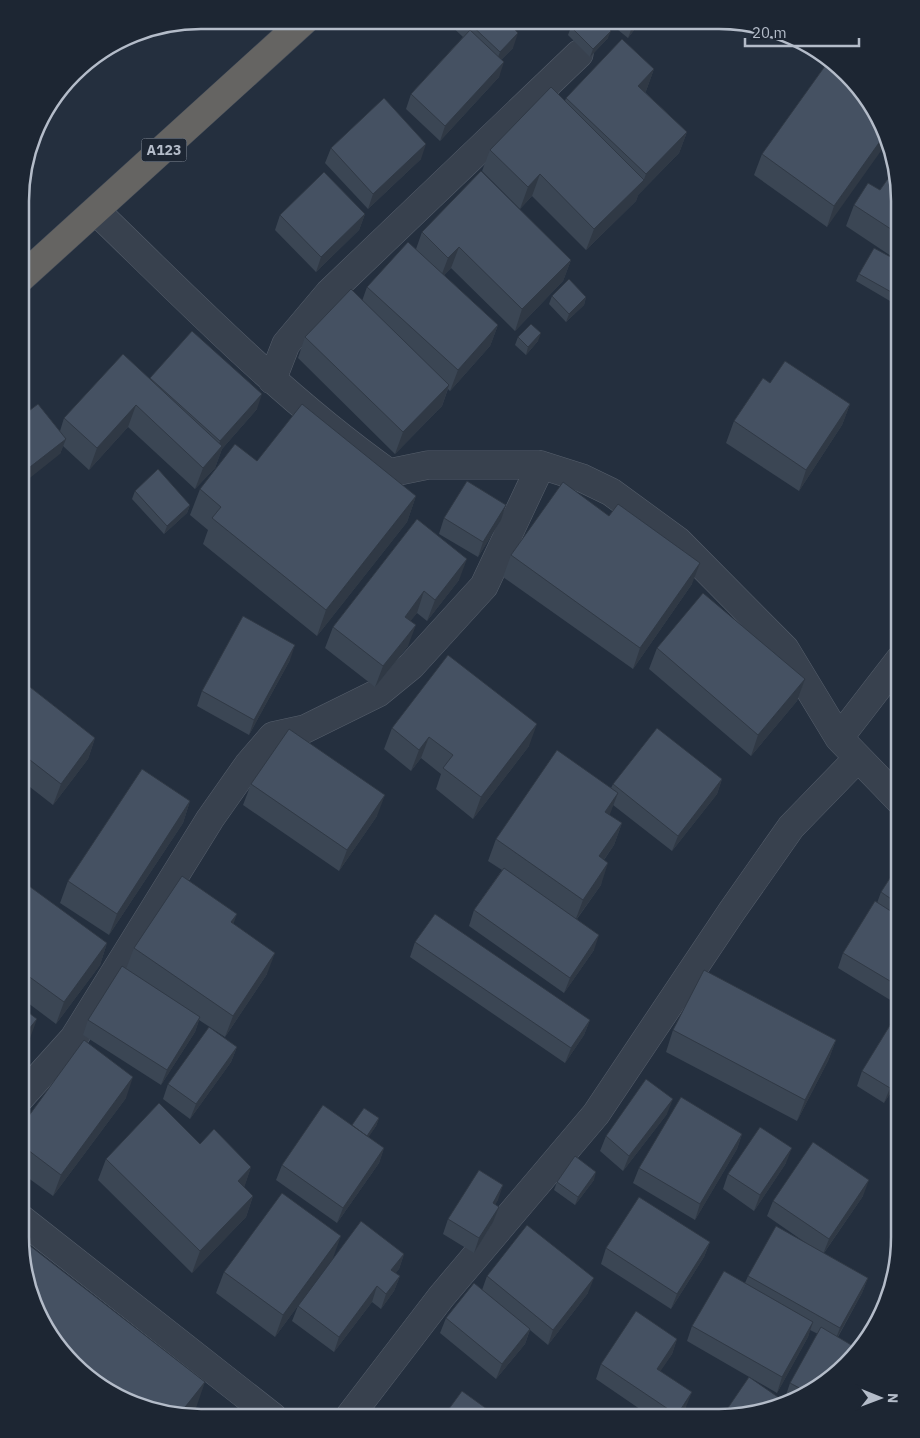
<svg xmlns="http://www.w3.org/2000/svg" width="920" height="1438" viewBox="0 0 920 1438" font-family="'IBM Plex Sans',sans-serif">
<rect width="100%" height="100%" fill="#242f3e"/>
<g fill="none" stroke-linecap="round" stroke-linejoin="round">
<g stroke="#565f6c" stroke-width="29">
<path id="minor" d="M96,211c94,91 186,186 293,262l39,-8h113l41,13 29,14 67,49 107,108 54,89 61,63
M272,380l14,-36 43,-51 250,-239
M839,738l61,-79
M20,1098l54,-60 136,-219 38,-54 25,-29 32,-7 73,-36 33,-27 73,-80 57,-121
M20,1218l253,199
M349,1417l92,-120 155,-183 136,-203 59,-84 67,-69"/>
</g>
<g stroke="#434c59" stroke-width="29">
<path id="trunk" d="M21,278l284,-258"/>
</g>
<use href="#minor" stroke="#38414e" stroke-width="28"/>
<use href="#trunk" stroke="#656462" stroke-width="28"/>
</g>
<path fill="#3b4654" d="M446,21h60l7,27 -11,11 -3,18 -59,64 -34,-32 5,-15 52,-57z
M607,21h34l-13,17z
M571,27l37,11 -18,19 -22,-22z
M654,69l-8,22 -1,1 42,40 -8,21 -41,42 -2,6 -50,49 -54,-54 -12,13 -38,-38 8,-21 75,-49 1,-3z
M886,132l-59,95 -73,-52 8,-21z
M331,148l90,11 -53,50 -43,-46z
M880,190l20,11v61l-54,-36 8,-21z
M365,214l-6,16 -43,42 -41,-42 5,-15z
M422,232l149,28 -8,21 -48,50 -64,-63 -7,7 54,50 -8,21 -40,45 -2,-2 -6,17 -47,48 -97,-96 7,-21 57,-36 5,-14 49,-38z
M859,274l41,10 -10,17 -34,-20z
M552,296l34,1 -2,8 -18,17 -17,-18z
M518,337l20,4 -12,14 -11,-10z
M150,379l107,30 -35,40 -7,19 -20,21 -67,-62 -39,43 -26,-24 -3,8v-23l4,-13z
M770,383l80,21 -8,21 -43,66 -73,-48 8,-22z
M257,461l159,35 -9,26 -90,114 -114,-92 5,-14 -18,-15 10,-26z
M135,491l55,14 -3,8 -23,21 -32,-35z
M444,518l57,2 -23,37 -39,-23z
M417,519l42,61 -32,41 -10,-8 -7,8 -2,25 -33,41 -50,-39 8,-21z
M511,555l181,29 -59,85 -130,-92z
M657,648l148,31 -8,22 -46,55 -102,-87z
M290,660l-41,75 -52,-29 5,-15z
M21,680l74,58 -7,21 -35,46 -32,-25z
M392,728l137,18 -56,73 -37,-30 5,-15 -20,-16 -10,13 -27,-22z
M722,779l-5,15 -45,57 -59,-46 -4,10 13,8 -8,22 -10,15 -3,25 -24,34 17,31 -30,43 -95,-67 5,-16 28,-40 -14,-9 8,-22 115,-51 2,-4z
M251,784l126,32 -38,55 -96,-66z
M190,801l-7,22 -74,112 -49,-32 8,-22z
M900,884v122l-62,-38 5,-15 34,-50 4,-11z
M20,898l87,45 -7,22 -44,59 -36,-27z
M233,924l34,50 -42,63 -26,-17 -4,12 -34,53 -78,-50 5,-15 38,-51 8,-21z
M415,942l175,78 -6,15 -19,28 -155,-106z
M673,1030l163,10 -8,21 -31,60 -131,-69z
M237,1047l-6,15 -41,57 -27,-20 5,-15z
M862,1071l38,7 -16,25 -27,-17z
M126,1098l-73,98 -33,-24v-44z
M667,1114l-44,57 -23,-20 6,-15z
M379,1118l-3,8 -8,11 16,11 -5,15 -42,60 -61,-43 6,-15 70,-40z
M742,1134l-5,15 -42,71 -62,-37 6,-15z
M200,1144l51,23 -7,20 9,9 -7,21 -54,56 -94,-93 8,-21z
M786,1163l-32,48 -31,-22 5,-15z
M900,1169v25l-9,-6 5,-15z
M594,1180l-19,25 -21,-15 3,-8z
M863,1196l-39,57 44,25 -6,15 -24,44 19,14 -65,51 -7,-4 5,-15 28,-49 -8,-4 -2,7 -31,56 -90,-52 5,-15 53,-43 3,-7 58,-33 -39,-27 6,-15z
M498,1200l-3,4 -2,18 -19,31 -31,-19 5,-15z
M710,1242l-6,15 -33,52 -70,-45 5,-16z
M404,1254l-5,15 -4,4 5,3 -6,15 -13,18 -9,-7 -38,50 -42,-31 6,-15z
M333,1258l-58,79 -59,-44 8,-21z
M487,1276l101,17 -40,52 -18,-15 -5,14 -29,35 -56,-46 6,-15 36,-28z
M677,1339l-5,15 -12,17 26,36 -6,11h-27l-57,-39 5,-15z"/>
<path fill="#303945" d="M637,21h4l-13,17 3,-8z
M611,31l-3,7 -18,19 3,-8z
M518,33l-5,15 -19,19 6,-15z
M504,62l-5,15 -59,64 5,-15z
M654,69l-8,22 -16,16 8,-21z
M687,132l-8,21 -41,42 8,-21z
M886,133l2,8 -61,86 7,-21z
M426,144l-5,15 -53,50 5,-15z
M540,174l-8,22 -12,13 8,-22z
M644,180l-8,21 -50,49 8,-21z
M365,214l-6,16 -43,42 5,-15z
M459,247l-8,21 -11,11 8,-21z
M571,260l-8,21 -48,50 7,-22z
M900,281v3l-10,17 3,-8z
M586,297l-2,8 -18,17 3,-8z
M498,325l-8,21 -40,45 8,-21z
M541,333l-3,8 -12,14 2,-8z
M449,385l-7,21 -47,48 8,-22z
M262,394l-5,15 -35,40 -7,19 -20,21 8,-21 13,-15 4,-12z
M850,404l-8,21 -43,66 7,-21z
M136,405l-8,22 -39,43 8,-22z
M66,439l-6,15 -39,31v-11z
M416,496l-9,26 -90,114 9,-26z
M190,505l-3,8 -23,21 3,-8z
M506,505l-5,15 -23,37 5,-15z
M467,559l-8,21 -32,41 8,-21z
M700,563l-8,21 -59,85 7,-21z
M424,591l-7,22 -20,25 8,-21z
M416,625l-8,21 -33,41 8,-21z
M295,645l-5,15 -41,75 5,-15z
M805,679l-8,22 -46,55 7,-21z
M537,724l-8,22 -56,73 8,-22z
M429,737l-8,21 -10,13 8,-21z
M95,738l-7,21 -35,46 8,-21z
M722,779l-5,15 -45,57 6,-15z
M618,793l-8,21 -13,19 8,-21z
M385,795l-8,21 -38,55 8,-21z
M190,801l-7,22 -74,112 8,-21z
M622,823l-8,22 -23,33 8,-22z
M608,863l-7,22 -26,36 8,-21z
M237,914l-8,22 2,-14z
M599,935l-5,15 -30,43 6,-15z
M107,943l-7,22 -44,59 8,-22z
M275,953l-8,21 -42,63 8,-21z
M200,1017l-5,15 -34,53 6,-15z
M37,1019l-8,22 -9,11v-12z
M590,1020l-6,15 -19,28 6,-15z
M836,1040l-8,21 -31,60 8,-21z
M237,1047l-6,15 -41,57 6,-15z
M900,1072v6l-16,25 6,-15z
M133,1077l-7,21 -73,98 8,-21z
M673,1099l-6,15 -44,57 6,-15z
M379,1118l-3,8 -12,18 3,-8z
M742,1134l-5,15 -42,71 5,-16z
M384,1148l-5,15 -42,60 6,-15z
M792,1148l-6,15 -32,48 6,-16z
M251,1167l-7,21 -6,-7z
M596,1172l-2,8 -19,25 3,-8z
M869,1180l-6,16 -40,58 6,-15z
M503,1185l-5,15 -11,18 6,-15z
M253,1196l-7,21 -54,56 8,-22z
M499,1207l-6,15 -19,31 5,-15z
M341,1236l-8,22 -58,79 8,-22z
M710,1242l-6,15 -33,52 6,-15z
M404,1254l-5,15 -13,17 5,-16z
M400,1276l-6,15 -13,18 5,-15z
M594,1278l-6,15 -40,52 5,-15z
M868,1278l-6,15 -28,50 6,-15z
M377,1286l-5,16 -38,50 5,-15z
M813,1322l-5,15 -31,56 5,-16z
M530,1329l-5,15 -29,35 6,-15z
M677,1339l-5,15 -20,30 5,-15z
M205,1382l-9,26 -7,9 -11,-1z
M692,1392l-6,15 -6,11h-4z"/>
<path fill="#455162" stroke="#303945" d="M467,21h39l12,12 -18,19z
M577,21h25l9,10 -18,18 -22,-22z
M620,21h17l-6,9z
M470,30l34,32 -59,64 -34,-32z
M622,39l32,30 -16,17 49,46 -41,42 -80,-76z
M830,59l56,74 -52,73 -72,-52z
M551,87l93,93 -50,49 -54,-55 -12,13 -38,-37z
M384,98l42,46 -53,50 -42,-46z
M894,170l6,31v34l-46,-30 14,-22 12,7z
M481,171l90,89 -49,49 -63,-62 -11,11 -26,-26z
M324,172l41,42 -44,43 -41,-42z
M408,242l90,83 -40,45 -91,-83z
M874,248l26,14v19l-7,12 -34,-19z
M569,279l17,18 -17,17 -17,-18z
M351,289l98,96 -46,47 -98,-95z
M531,324l10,9 -13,14 -10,-10z
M192,331l70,63 -42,47 -70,-63z
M123,354l99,92 -19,22 -67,-63 -39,43 -33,-30z
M785,361l65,43 -44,66 -72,-49 29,-43 7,5z
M38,404l28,35 -45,35v-57z
M302,404l114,92 -90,114 -114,-92 9,-11 -21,-18 35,-45 22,17z
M158,469l32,36 -23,21 -32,-35z
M467,481l39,24 -23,37 -39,-24z
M563,482l46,34 9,-12 82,59 -60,85 -129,-93z
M417,519l50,40 -32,41 -11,-9 -19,26 11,8 -33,41 -50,-39z
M703,593l102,86 -47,56 -101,-87z
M243,616l52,29 -41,75 -52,-29z
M448,655l89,69 -56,73 -38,-29 10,-13 -24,-18 -10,13 -27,-22z
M21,680l74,58 -34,46 -40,-31z
M657,728l65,51 -44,57 -65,-52z
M289,729l96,66 -38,55 -96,-66z
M557,750l61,43 -13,19 17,11 -23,33 9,7 -25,37 -87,-61z
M142,769l48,32 -73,113 -49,-33z
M504,868l95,67 -29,43 -96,-68z
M182,876l55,38 -6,8 44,31 -42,63 -99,-68z
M890,878l10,6v21l-19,-13z
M29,886l78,57 -43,59 -44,-32v-72z
M875,901l25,16v70l-57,-34z
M435,914l155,106 -19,28 -156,-106z
M122,966l78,51 -33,53 -79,-50z
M704,970l132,70 -31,60 -132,-70z
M20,1006l17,13 -17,21z
M900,1009v63l-10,16 -28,-17z
M209,1027l28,20 -41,57 -28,-20z
M84,1040l49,37 -72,98 -41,-31v-16z
M646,1079l27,20 -44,57 -23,-20z
M681,1097l61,37 -42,70 -61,-36z
M159,1103l41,41 14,-15 37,38 -13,14 15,15 -53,55 -94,-92z
M323,1105l61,43 -41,60 -61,-43z
M364,1108l15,10 -12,18 -15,-11z
M760,1127l32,21 -32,47 -32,-21z
M813,1142l56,38 -40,59 -56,-38z
M575,1156l21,16 -18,25 -21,-15z
M900,1169v6l-4,-2z
M479,1170l24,15 -10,18 6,4 -20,31 -31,-19z
M282,1193l59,43 -58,79 -59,-43z
M639,1197l71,45 -33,52 -71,-46z
M361,1221l43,33 -13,16 9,6 -14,18 -9,-8 -38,51 -41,-31z
M527,1225l67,53 -41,52 -66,-54z
M776,1226l92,52 -28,50 -92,-52z
M20,1238l185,144 -27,34 -87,-35 -57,-75z
M724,1271l89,51 -31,55 -90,-51z
M474,1283l56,46 -28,35 -56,-46z
M636,1311l41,28 -20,30 35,23 -15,23 -76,-51z
M821,1327l37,22 -2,3 -51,39 -15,-8z
M749,1377l39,27 -67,14z
M462,1391l36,26h-55z"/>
<g text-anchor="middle" stroke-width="4" stroke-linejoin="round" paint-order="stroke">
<rect fill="#1d2633" stroke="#878f9c" stroke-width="1" x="141.5" y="138.5" width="45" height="23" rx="4"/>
<g font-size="14" font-weight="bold" fill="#b4bcc9">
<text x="164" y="155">A123</text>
</g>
</g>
<path d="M0 0H920V1438H0ZM201 29H719A172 172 0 0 1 891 201V1237A172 172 0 0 1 719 1409H201A172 172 0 0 1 29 1237V201A172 172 0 0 1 201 29Z" fill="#1d2633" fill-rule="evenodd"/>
<path fill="none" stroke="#b4bcc9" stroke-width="2.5" d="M201 29H719A172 172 0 0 1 891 201V1237A172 172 0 0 1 719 1409H201A172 172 0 0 1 29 1237V201A172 172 0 0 1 201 29Z"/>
<g transform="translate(880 1398) rotate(91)" stroke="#1d2633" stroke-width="4" paint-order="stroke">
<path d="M0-4L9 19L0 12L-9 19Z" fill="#b4bcc9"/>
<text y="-8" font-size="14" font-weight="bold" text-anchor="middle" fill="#b4bcc9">N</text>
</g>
<path d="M745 38v8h114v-8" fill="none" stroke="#b4bcc9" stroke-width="2.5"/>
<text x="752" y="38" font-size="15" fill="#b4bcc9" stroke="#1d2633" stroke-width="4" paint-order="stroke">20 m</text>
</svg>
